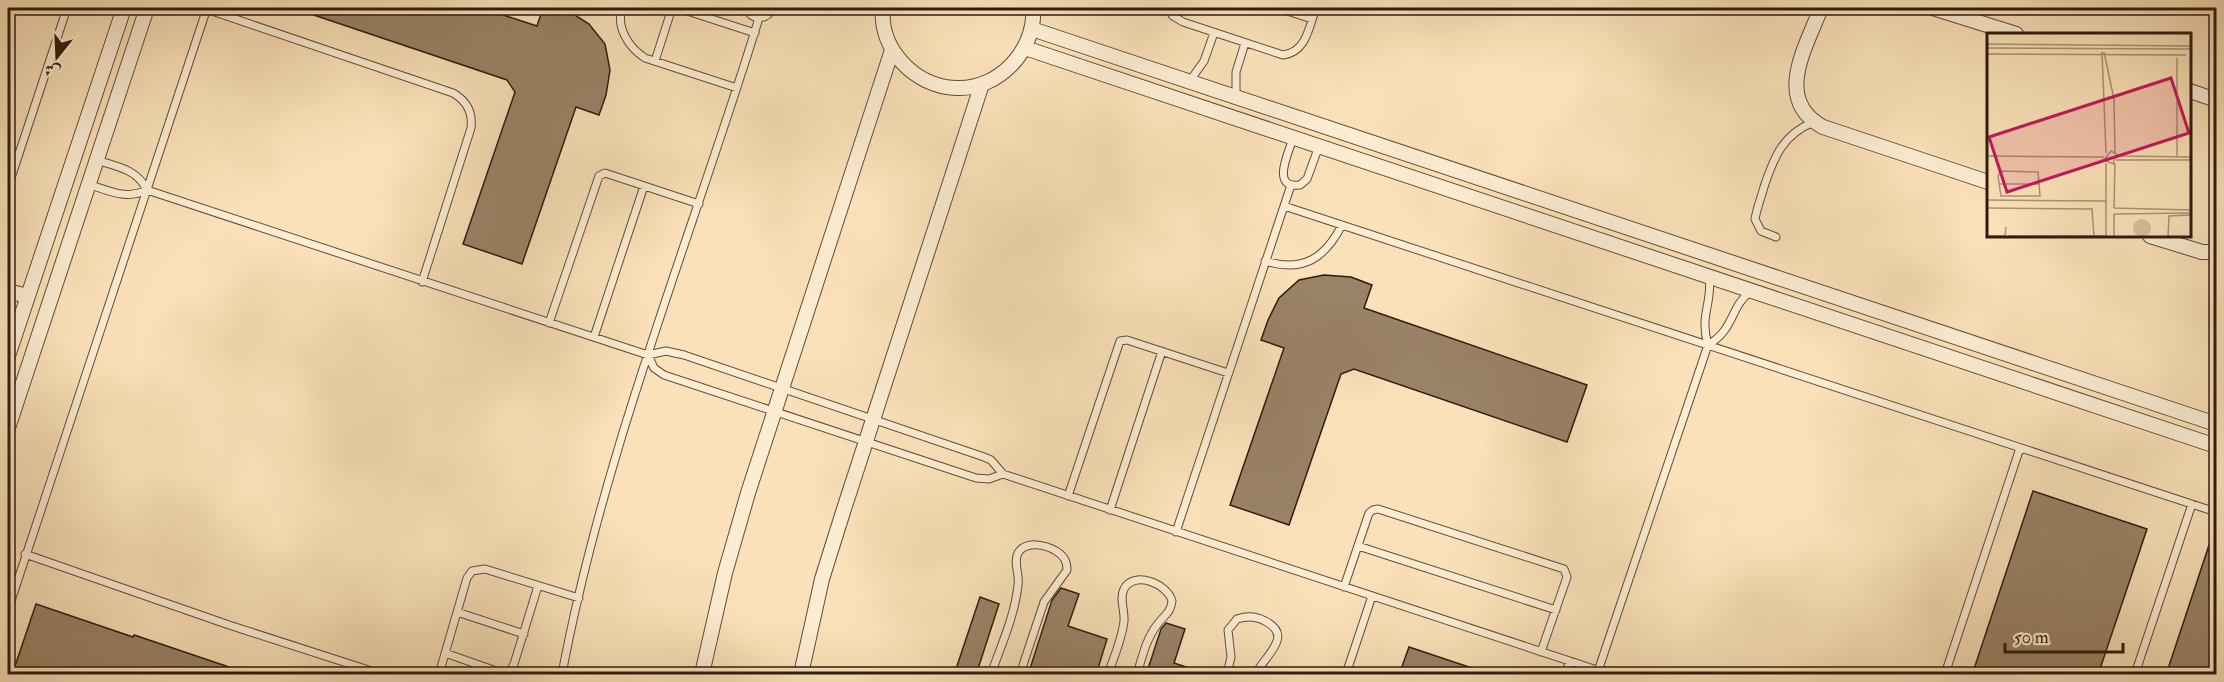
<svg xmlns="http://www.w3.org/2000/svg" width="2224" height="682" viewBox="0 0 2224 682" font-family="'IM FELL Double Pica',Amiri,serif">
<rect width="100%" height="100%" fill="#fae1b9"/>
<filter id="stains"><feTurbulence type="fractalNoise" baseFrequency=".00333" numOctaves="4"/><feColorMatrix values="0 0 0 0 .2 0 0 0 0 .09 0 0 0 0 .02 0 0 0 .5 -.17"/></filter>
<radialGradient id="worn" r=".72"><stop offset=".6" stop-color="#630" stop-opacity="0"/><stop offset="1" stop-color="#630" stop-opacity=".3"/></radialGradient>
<path fill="#9a8267" stroke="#311b0e" stroke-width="1.5" d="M300,8h182l55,18 6,-18h15l9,2 22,14 16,20 5,26 -4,25 -7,20 -23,-8 -54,157 -59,-20 52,-152 -8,-12 -208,-70z
M1324,275l27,2 21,8 -8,23 223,77 -20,57 -213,-73 -13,5 -52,151 -59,-20 54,-157 -23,-8 7,-20 11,-22 20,-18z
M2033,491l114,38 -49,146h-126z
M2214,530h3v145h-51z
M1061,588l18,6 -11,32 39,13 -11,36h-68l24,-75z
M980,597l19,7 -23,71h-22z
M36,604l97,33 1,-2 110,37v3h-232z
M1166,623l19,6 -11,34 27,9 -1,3h-54l15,-46z
M1409,647l75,25v3h-85z"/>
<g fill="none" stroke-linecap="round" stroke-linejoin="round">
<g stroke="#634c39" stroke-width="9">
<path id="lane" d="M622,8c-6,19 6,39 23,50l92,30
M678,8l77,25
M746,8c6,13 20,13 27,0
M1168,8l5,8 10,6 100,33c24,-3 26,-29 33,-47
M1278,8l34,11
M206,9l247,84c14,8 20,19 18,35l-49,154
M655,61l17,-53
M1189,82l15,-21 10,-28
M1236,98v-26l9,-29
M1293,138c-4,14 -23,51 7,47l7,-6 12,-33
M96,160c20,6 41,9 51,30l501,165 18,-4 18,4 300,102 7,3 12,14 606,200
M88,184c21,7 38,16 59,6
M8,187l59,-179
M1284,206l932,306
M1776,237l-15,-6 -6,-12c2,-11 6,-21 9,-32 10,-30 19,-53 50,-65
M1265,261c38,12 60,-3 77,-36
M549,323l50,-147 6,-3 94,31
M594,337l50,-151
M1708,345c27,-16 22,-38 42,-53
M648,355l6,13 10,7 312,103 13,1 14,-5
M1068,496l52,-155 7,-1 101,33
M1110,510l52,-159
M1176,532l115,-347
M1358,546l198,64
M25,554l204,71 152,49
M1344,587l25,-74 4,-3 5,-1 186,60 3,8 -26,75
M8,610l199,-602
M457,612l67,22
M445,653l57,20 8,-2 4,-7 24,-78
M1598,671l110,-326c-9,-30 5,-43 1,-68
M439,674l28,-96 5,-7 13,-2 94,29
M562,674c42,-224 130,-438 197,-656
M991,674c10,-28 24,-59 27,-89 2,-10 -5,-22 0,-32 8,-13 28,-8 38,-2 8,5 11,10 11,19l-23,32 -24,72
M1108,674c6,-17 14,-35 16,-53 1,-10 -5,-23 0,-32 10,-19 44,-5 48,12 -1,12 -9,15 -15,24 -11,14 -15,33 -20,49
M1227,674l4,-17 -3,-27 9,-11c9,-3 19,-3 28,2 30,15 -1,35 -9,53
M1346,674l26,-78
M1565,674l5,-13
M1945,674l75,-226
M2135,674l57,-170"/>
</g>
<g stroke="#634c39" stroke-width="16">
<path id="street" d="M883,8c-4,41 31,78 73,80 43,2 80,-38 77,-80
M1821,8c-15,39 -48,92 2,119l165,55
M1933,8l83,26
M1032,29l1184,395
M1025,48l1191,398
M2190,91l26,9
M2150,236l52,16h14
M8,291l19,5
M8,356l116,-348
M8,428l139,-420
M702,674l23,-101 23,-80 144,-443
M801,674l21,-95 21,-67 139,-428"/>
</g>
<use href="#lane" stroke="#fcecd2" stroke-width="7"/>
<use href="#street" stroke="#fcecd2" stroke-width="14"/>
</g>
<g transform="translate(1987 33)">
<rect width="204" height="204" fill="#fae1b9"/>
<path d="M146 195a9 9 0 1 1 18 0a9 9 0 1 1-18 0Z" fill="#d8bf9c"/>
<path fill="none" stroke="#aa9275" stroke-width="1.5" d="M0,11l204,2M0,15l204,1M115,19l4,101M117,19l10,47 1,54M0,21l199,1M129,122l-3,9 -9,-4 7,-9 9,5 71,1M0,123l117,1M190,124v-99M129,127h75M14,138l37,1 2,24h-39l-3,-20zM11,151h42M0,167l119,1M0,175l105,1 2,28M127,175l77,2M127,175l1,-45M127,181l77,-1M0,203h18l1,-9M21,203h98M119,203v-73M127,204v-23M181,204l1,-21 22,-1"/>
<path fill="#c2185b" fill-opacity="0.15" stroke="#c2185b" stroke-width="3" d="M184,45l18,55 -182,59 -18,-55z"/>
<rect width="204" height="204" fill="none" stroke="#311b0e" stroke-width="3"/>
</g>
<rect width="2224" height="682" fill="none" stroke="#fae1b9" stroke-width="30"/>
<rect x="9" y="9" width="2206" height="664" fill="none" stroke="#311b0e" stroke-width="3"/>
<rect x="15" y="15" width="2194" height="652" fill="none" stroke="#311b0e" stroke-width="1.5"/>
<g transform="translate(57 57) rotate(198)" stroke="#fcecd2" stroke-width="4.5" paint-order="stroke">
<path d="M0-4.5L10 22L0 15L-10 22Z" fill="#311b0e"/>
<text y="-9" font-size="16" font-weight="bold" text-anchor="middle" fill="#311b0e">ش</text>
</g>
<path d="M2005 643v9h118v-9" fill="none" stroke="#311b0e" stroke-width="3"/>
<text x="2014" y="643" font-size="18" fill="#311b0e" stroke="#fcecd2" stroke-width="4.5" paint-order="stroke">50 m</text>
<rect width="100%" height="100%" filter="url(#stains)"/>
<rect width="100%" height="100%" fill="url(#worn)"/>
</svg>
